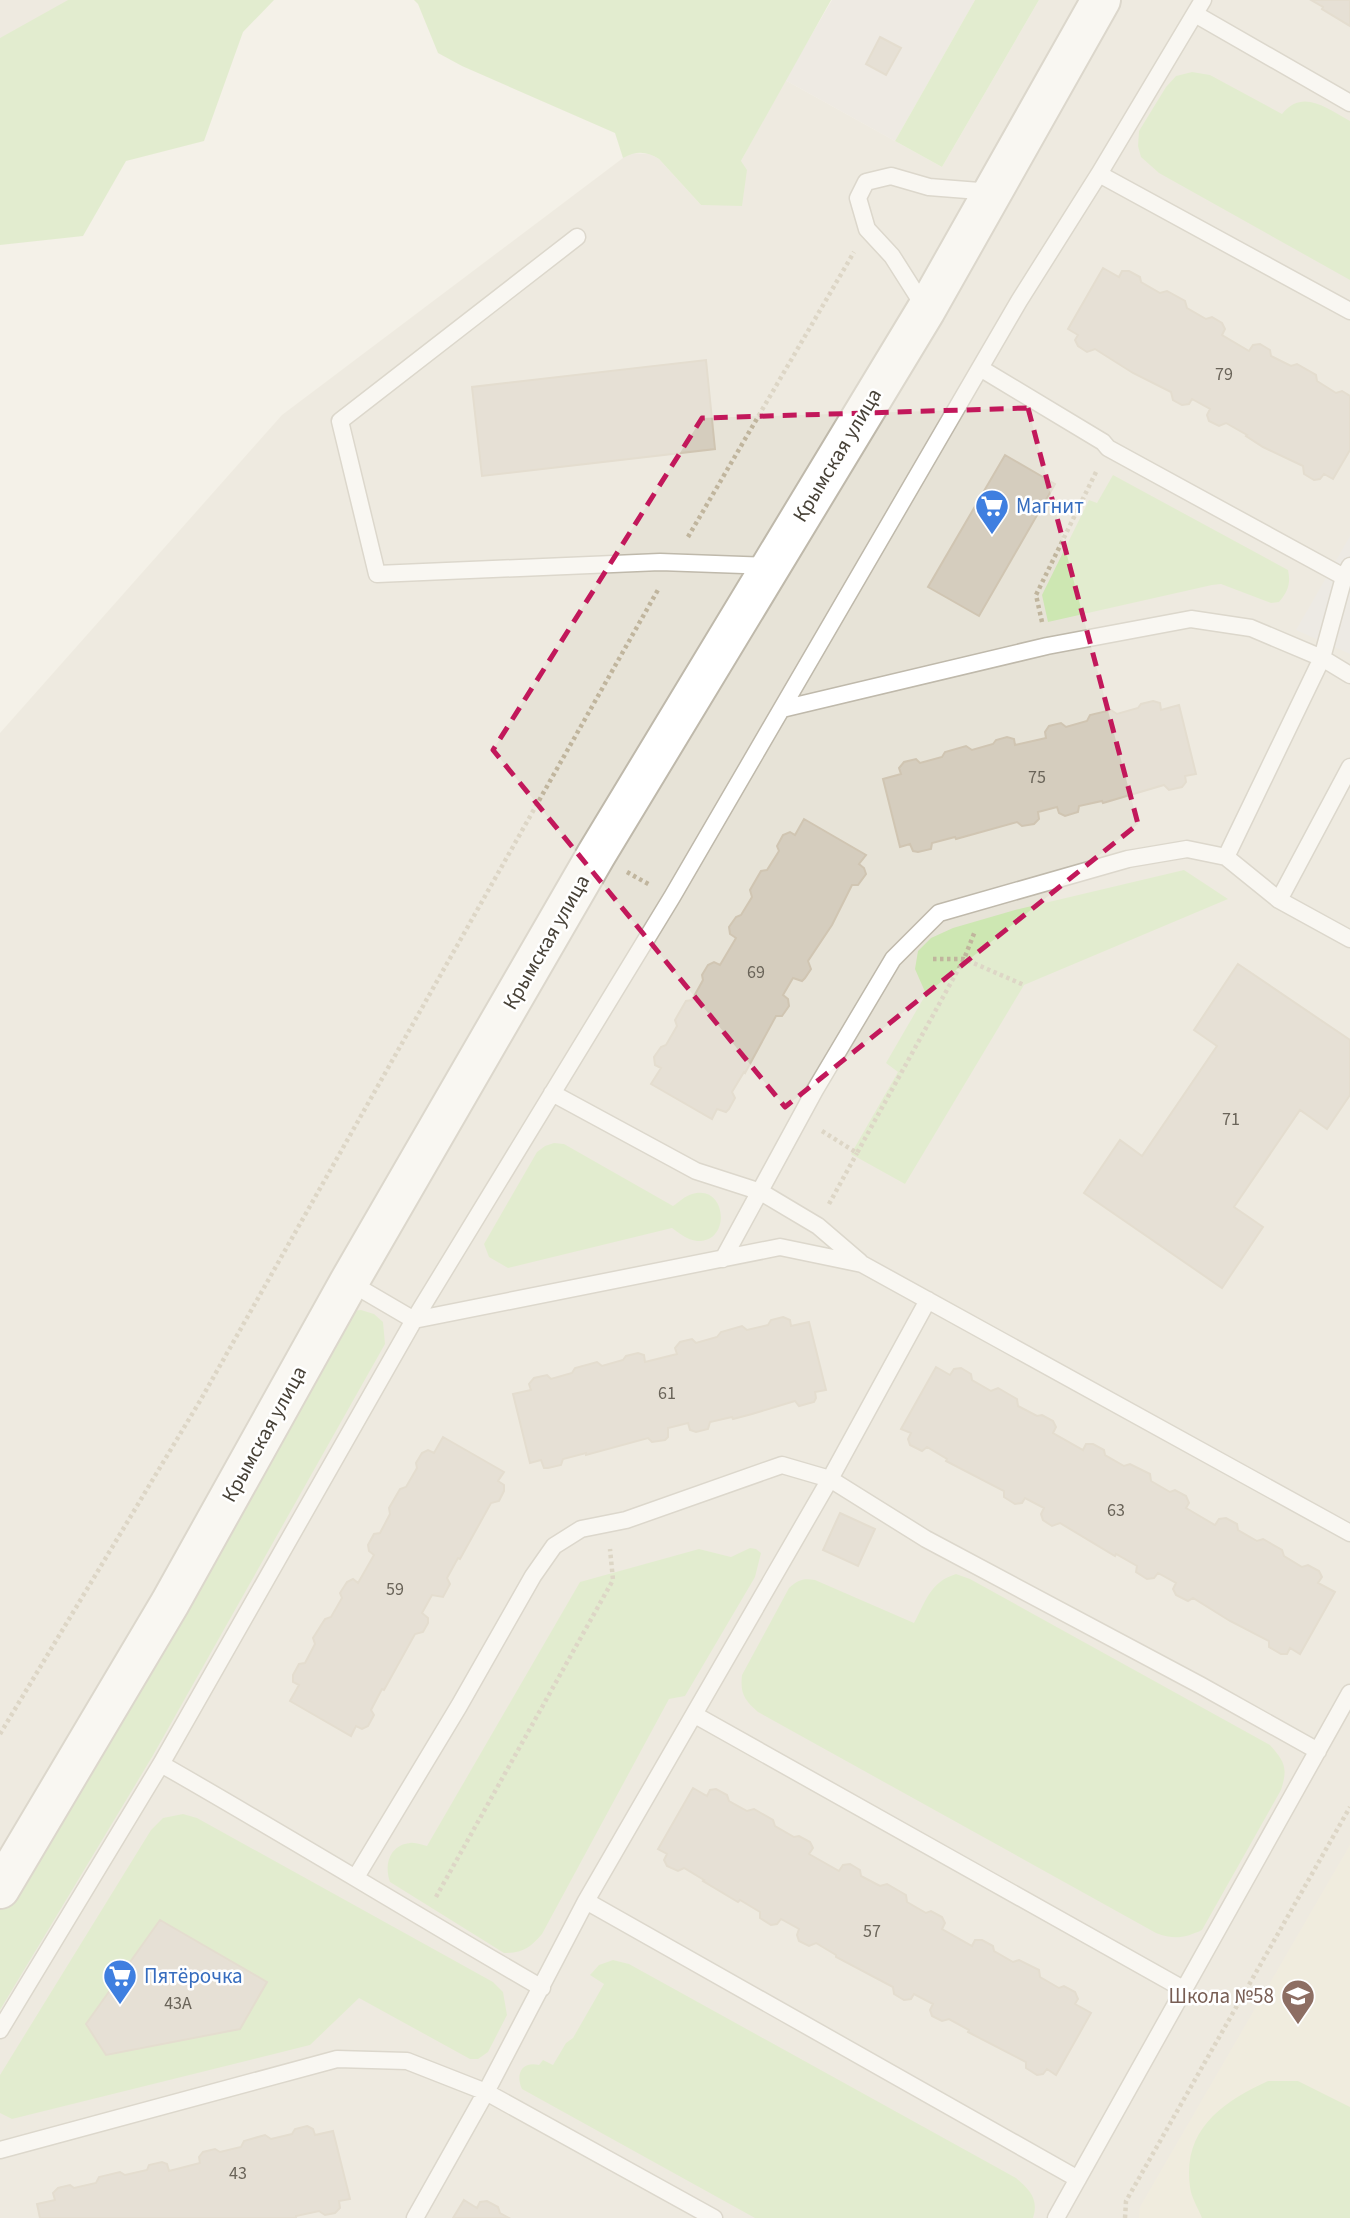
<svg xmlns="http://www.w3.org/2000/svg" width="1350" height="2218" viewBox="0 0 1350 2218" font-family="'Source Sans 3',sans-serif">
<rect width="100%" height="100%" fill="#f4f1e8"/>
<path fill="#e7e3d7" d="M0,0h145l-145,104z
M1039,0h311v2218h-1350v-1485l282,-318 341,-257 8,-5 19,1 9,5 42,46 40,-44 44,-81 157,87z"/>
<path fill="#e6e2dd" d="M832,0h143l-80,141 -110,-61z"/>
<path fill="#ece6d3" d="M1350,1845v373h-211l1,-11z"/>
<path fill="#cde7b2" d="M68,0h206l-31,32 -39,109 -78,20 -43,75 -83,9v-207z
M414,0h417l-90,161 6,9 -5,36 -41,-1 -42,-46c-13,-8 -23,-8 -36,-1l-8,-25 -153,-67 -24,-13 -20,-49z
M975,0h64l-97,167 -47,-26z
M1192,72l18,3 72,39c21,-26 45,-5 68,7v159l-191,-107 -18,-16 -3,-11 1,-15 27,-44 10,-11z
M1113,475l175,95c3,13 0,22 -9,32l-8,1 -50,-19 -9,1 -164,37 -6,-27 47,-95 8,3z
M1184,870l44,29 -204,86 -119,199 -54,-30 47,-82 -12,-9 40,-69 -11,-25 3,-18 13,-13 22,-10 62,-18z
M554,1143l10,1 109,62c6,-4 12,-10 19,-12 35,-11 40,49 5,47 -10,-1 -18,-8 -25,-13l-164,40 -19,-11 -5,-13 53,-92 8,-6z
M361,1310l13,4 9,8 2,22 -233,413 -152,253v-105l350,-594z
M750,1548l6,1 5,4 -6,24 -70,119 -16,3 -127,235c-12,14 -19,19 -38,19l-114,-71c-6,-16 -1,-37 20,-39 5,-1 12,2 17,3l153,-264 119,-33 32,8z
M956,1574l14,5 300,166c15,17 18,23 11,45l-79,140c-17,8 -28,10 -46,3l-398,-221c-14,-12 -18,-19 -16,-37l47,-87c9,-8 14,-10 26,-8l99,43c12,-22 16,-41 42,-49z
M183,1814l14,4 296,164 10,10 4,23 -19,37 -10,7h-8l-111,-61 -49,47 -298,74 -12,-6v-38l151,-245 12,-12z
M613,1960l16,4 387,214c14,12 23,21 17,40h-278l-233,-129c-7,-15 0,-28 17,-24l4,-5 10,5 13,-22 7,-5 31,-54 -14,-9 9,-10z
M1268,2081h30l52,26v111h-148c-4,-10 -11,-21 -12,-31 -8,-57 32,-85 78,-106z"/>
<path fill="#e5e3e0" d="M1350,536v118l-54,-24z"/>
<path fill="#d5cdbe" stroke="#d0c5b2" stroke-width="2" d="M1311,0h39v26l-28,-17 1,-2z
M880,37l21,11 -15,27 -20,-11z
M1103,268l16,9 3,-6h7l11,6 1,5 19,11 7,-2 18,10 2,7 19,11 6,-2 10,6 3,6 -3,6 27,16 4,-6 7,-1 10,6 1,6 20,10 6,-2 19,11 1,6 19,12 6,-2 8,5v54l-17,29 -9,-5 -4,5 -6,1 -10,-6 -1,-8 -40,-19 -17,-11 1,-1 -21,-12 -7,3 -10,-5 -2,-6 3,-6 -18,-10 -3,5 -7,1 -9,-5 -2,-8 -38,-19 -38,-24 -8,3 -9,-6 -3,-6 3,-5 -10,-6z
M706,360l9,89 -233,27 -10,-89z
M1005,455l50,29 -76,132 -51,-29z
M1153,701l7,2 1,7 18,-5 17,69 -11,2 1,6 -4,5 -13,3 -5,-5 -61,18 -1,-2 -23,5 -1,6 -13,4 -6,-3 -2,-6 -19,5 1,7 -5,5 -12,2 -5,-4 -61,17 -1,-2 -23,6 -1,6 -13,3 -5,-1 -3,-7 -10,3 -17,-68 18,-5 -2,-6 5,-6 12,-3 4,4 22,-6 3,-5 21,-6 6,4 21,-6 3,-4 11,-3 7,2 1,6 31,-7 -1,-6 4,-6 12,-3 5,4 21,-6 3,-6 21,-5 6,4 21,-6 3,-4z
M804,819l62,36 -7,9 5,4 2,6 -8,11h-6l-20,40 -24,36 3,8 -6,9 -3,3 -9,-3 -10,17 5,4 1,7 -7,10h-6l-31,57 -1,-1 -12,20 3,6 -6,11 -3,3 -9,-3 -5,10 -61,-35 10,-16 -6,-3 -1,-8 7,-10 5,-2 11,-19 -2,-6 11,-19 6,-1 11,-20 -1,-5 6,-10 6,-3 6,3 16,-27 -6,-4 -1,-7 7,-10 5,-2 11,-18 -2,-7 11,-19 6,-1 12,-19 -2,-5 6,-11 7,-3 5,3z
M1238,964l112,76v55l-23,34 -27,-19 -66,97 29,20 -41,61 -138,-95 36,-53 22,16 75,-110 -23,-16z
M783,1317l7,3 1,6 18,-4 17,68 -11,2 1,6 -2,4 -15,4 -4,-5 -43,13 -19,5 -1,-2 -22,5 -2,7 -12,3 -6,-2 -2,-7 -20,5v9l-3,3 -13,2 -4,-4 -62,17v-2l-23,6 -2,6 -13,3h-4l-3,-8 -11,3 -17,-69 18,-4 -2,-6 5,-6 13,-3 4,4 21,-6 3,-5 22,-6 5,4 21,-6 3,-4 12,-3 6,2 1,7 32,-8 -2,-6 5,-6 12,-3 4,4 21,-6 4,-5 21,-6 5,4 21,-5 3,-5z
M936,1367l14,8 4,-6 7,-1 10,6 1,6 19,11 7,-3 19,11 1,7 19,10 5,-1 11,6 3,6 -3,6 30,17 3,-6h7l11,6 1,5 19,11 6,-2 20,10 1,7 19,11 5,-2 11,6 3,7 -3,5 29,17 4,-6 7,-1 11,6 1,6 19,11 6,-2 19,11 2,6 18,11 6,-2 11,6 3,6 -4,6 17,9 -35,62 -10,-6 -3,6h-6l-12,-7v-6l-39,-20 -37,-23 -5,3 -12,-6 -3,-6 3,-6 -18,-10 -4,5 -7,1 -11,-7 1,-6 -21,-12 -1,2 -55,-33 -8,3 -9,-6 -2,-6 3,-6 -19,-10 -3,5 -7,1 -11,-7v-6l-58,-30 1,-2 -20,-12 -5,4 -12,-6 -2,-6 3,-6 -10,-4z
M443,1437l61,35 -6,9 6,4v6l-5,10 -8,2 -31,56 -2,-1 -11,20 3,6 -7,13 -11,-2 -10,18 6,5v5l-5,9 -8,2 -31,56 -2,-1 -11,21 3,5 -6,11 -6,3 -6,-3 -5,10 -61,-35 9,-16 -6,-3v-7l6,-11 6,-1 10,-19 -2,-6 12,-19 6,-2 11,-19 -2,-5 7,-11 6,-3 5,4 16,-28 -5,-4 -1,-6 6,-11 6,-1 10,-19 -1,-6 11,-19 6,-2 11,-19 -1,-5 6,-10 6,-3 6,3z
M840,1513l35,16 -17,37 -35,-16z
M693,1788l14,8 3,-6 6,-1 11,6 2,6 18,10 7,-2 19,11 2,6 19,11 5,-1 11,6 3,6 -4,6 30,17 4,-6 7,-1 10,6 1,6 19,10 7,-2 19,11 1,7 19,11 5,-2 11,6 3,6 -3,6 30,17 3,-6h7l11,6 1,5 19,11 6,-2 20,10 1,7 19,11 5,-2 11,6 3,7 -3,5 16,9 -35,62 -9,-6 -4,5 -6,1 -11,-7v-6l-58,-30 1,-2 -20,-11 -7,2 -10,-5 -2,-6 3,-6 -19,-10 -3,5 -7,1 -10,-6 -1,-7 -57,-30v-2l-20,-12 -7,3 -10,-5 -2,-6 2,-6 -18,-10 -4,5 -6,1 -11,-7v-6l-20,-12 -2,2 -35,-21 1,-1 -20,-12 -6,3 -11,-5 -3,-6 3,-6 -9,-5z
M160,1920l107,62 -27,47 -134,26 -20,-31z
M307,2126l6,3 2,6 18,-4 17,68 -11,2 1,7 -5,5 -10,2 -6,-4 -23,5v2h-256l-3,-14 18,-4 -2,-7 5,-5 12,-3 4,3 22,-5 3,-6 21,-5 5,3 22,-5 2,-5 13,-3 5,2 2,7 31,-8 -1,-6 4,-5 12,-3 5,3 21,-5 3,-6 21,-6 6,4 21,-5 3,-5z
M464,2200l13,8 3,-6 7,-1 11,6 2,6 9,5h-56z"/>
<g fill="none" stroke-linecap="round" stroke-linejoin="round">
<g stroke="#bfb9ab" stroke-width="19">
<path id="service" d="M1195,14l155,89
M1099,174l251,137
M577,237l-237,184 37,153 283,-12 109,4
M925,308l-33,-52 -25,-27 -9,-31 8,-16 25,-6 38,11 63,5
M980,368l123,74 5,6 236,129
M782,709l265,-63 144,-27 60,9 71,30 28,17
M1226,857l96,-199 22,-81 6,-11
M1279,900l71,-133
M552,1093l144,78 65,21 57,34 42,36
M723,1259l92,-169 78,-131 46,-46 189,-54 59,-10 39,8 53,43 71,39
M349,1282l65,38 366,-73 82,17 488,269
M695,1715l490,275
M161,1764c128,73 253,150 381,224
M356,1877l103,-171 74,-130 21,-30 27,-17 45,-9 156,-55 48,14 96,60 274,146 118,66
M586,1901l492,278
M0,2030l161,-266 253,-444 258,-423 347,-596 80,-127 104,-174
M0,2150l337,-91 70,2 79,31 228,126
M415,2218l71,-126 100,-191 244,-422 98,-179
M1056,2218l294,-525"/>
</g>
<g stroke="#bfb9ab" stroke-width="42">
<path id="tertiary" d="M0,1889l170,-286 179,-321 247,-427 330,-545 175,-310"/>
</g>
<path stroke="#c0b59d" stroke-width="4.5" stroke-dasharray="3.5 3.5" stroke-linecap="butt" d="M688,537l166,-285
M1042,622l-6,-27 61,-125
M627,872l23,13
M933,959h31l60,26
M822,1131l35,22 107,-194 11,-28
M829,1204l28,-51
M0,1734l200,-333 459,-813
M436,1897l177,-317 -3,-31
M1125,2218l1,-17 224,-394"/>
<use href="#service" stroke="#fff" stroke-width="16"/>
<use href="#tertiary" stroke="#fff" stroke-width="38"/>
</g>
<path d="M0 0H1350V2218H0ZM1028,408l110,416 -353,283 -292,-357 209,-332z" fill="#f4f1e8" fill-opacity=".55" fill-rule="evenodd"/>
<path fill="none" stroke="#c2185b" stroke-width="5" stroke-dasharray="14 9" stroke-linejoin="round" d="M1028,408l110,416 -353,283 -292,-357 209,-332z"/>
<defs>
<g id="supermarket-pin" transform="scale(1.75)"><path d="M0 17L-7.5 6A9.5 9.5 0 1 1 7.5 6Z" fill="#3f7fe0" stroke="#fff"/><path d="M-6-5.5h2.5l.6 2H6L4.5 2H-2.5L-4.4-4H-6ZM-1.5 3.2a1.3 1.3 0 1 0 .1 0ZM3 3.2a1.3 1.3 0 1 0 .1 0Z" fill="#fff"/></g>
<g id="school-pin" transform="scale(1.75)"><path d="M0 17L-7.5 6A9.5 9.5 0 1 1 7.5 6Z" fill="#8d6e63" stroke="#fff"/><path d="M0-5L7-2L0 1L-7-2ZM-4 1L0 2.5L4 1V4Q0 6-4 4Z" fill="#fff"/></g>
</defs>
<g fill-rule="evenodd">
<use href="#supermarket-pin" x="992" y="506"/>
<use href="#supermarket-pin" x="120" y="1976"/>
<use href="#school-pin" x="1298" y="1996"/>
</g>
<g text-anchor="middle" stroke-width="5" stroke-linejoin="round" paint-order="stroke">
<g font-size="18" fill="#6a6459">
<text x="1224" y="380">79</text>
<text x="1037" y="783">75</text>
<text x="756" y="978">69</text>
<text x="1231" y="1125">71</text>
<text x="667" y="1399">61</text>
<text x="1116" y="1516">63</text>
<text x="395" y="1595">59</text>
<text x="872" y="1937">57</text>
<text x="178" y="2009">43А</text>
<text x="238" y="2179">43</text>
</g>
<g font-size="21" fill="#474137" stroke="#fff">
<text transform="translate(837 455) rotate(-59)" y="7">Крымская улица</text>
<text transform="translate(546 942) rotate(-60)" y="7">Крымская улица</text>
<text transform="translate(264 1434) rotate(-61)" y="7">Крымская улица</text>
</g>
<g font-size="21" fill="#366cbe" stroke="#fff" text-anchor="start">
<text x="1016" y="513">Магнит</text>
<text x="144" y="1983">Пятёрочка</text>
</g>
<g font-size="21" fill="#785e54" stroke="#fff" text-anchor="end">
<text x="1274" y="2003">Школа №58</text>
</g>
</g>
</svg>
